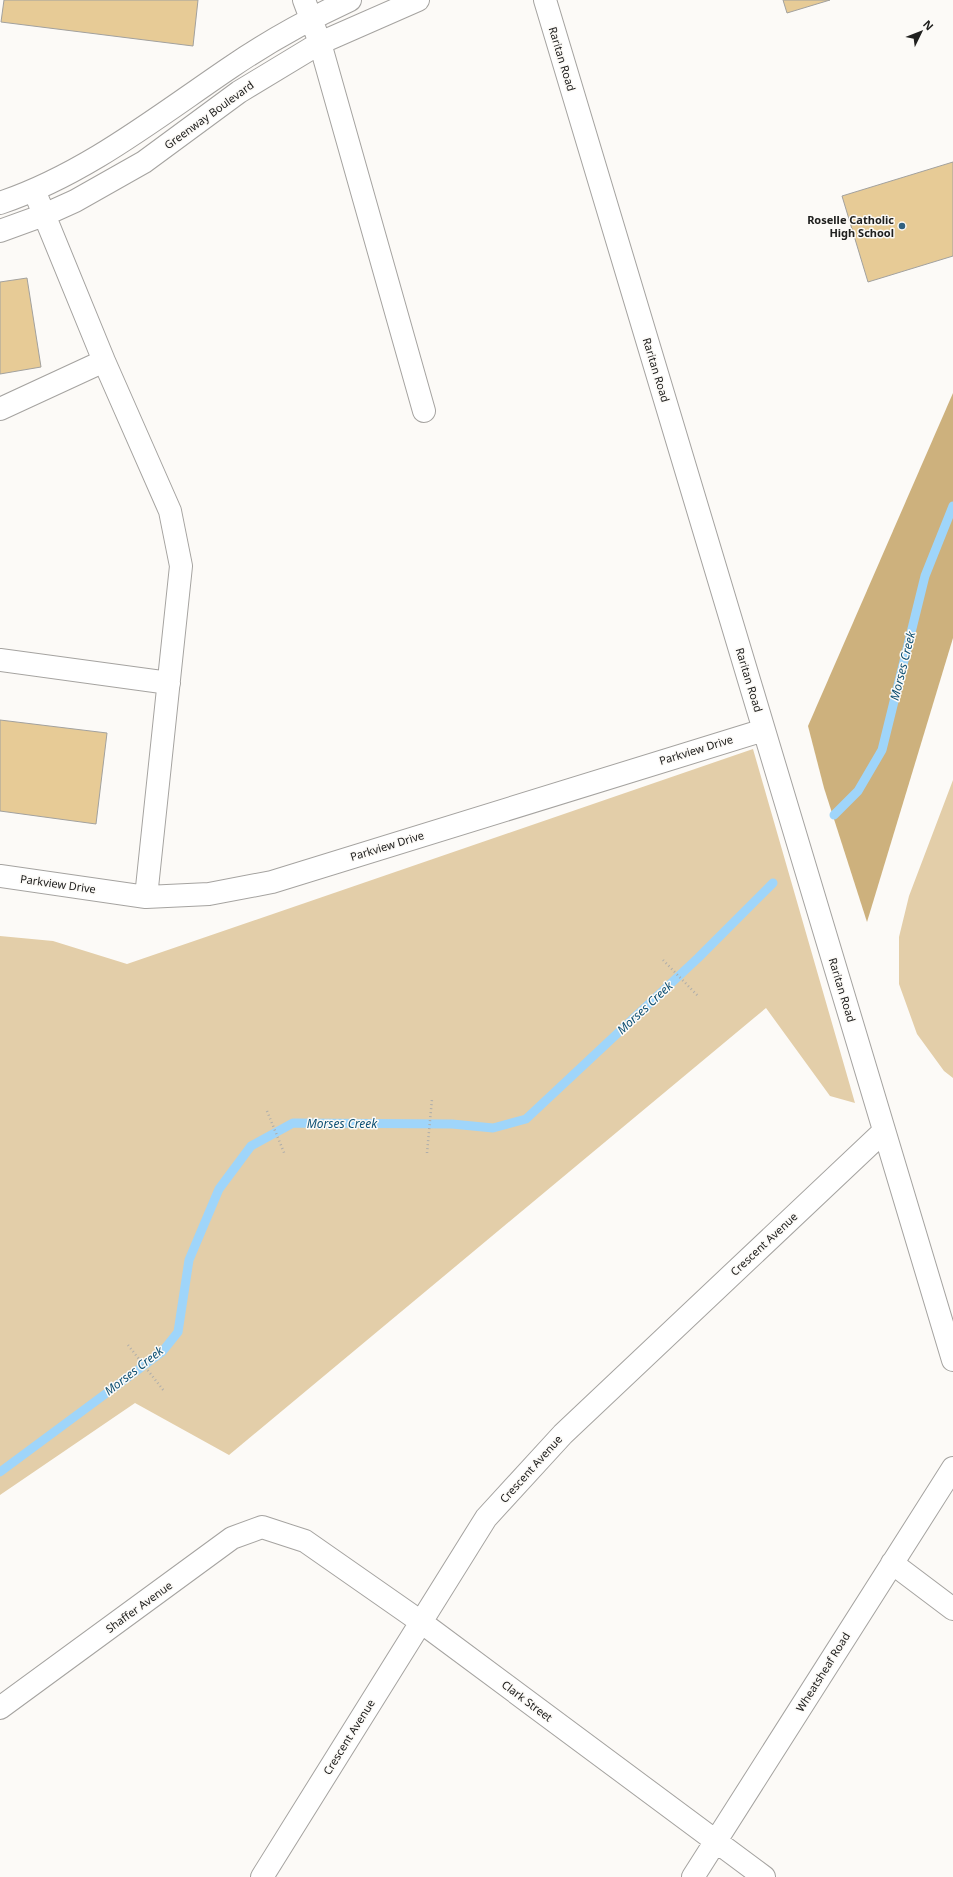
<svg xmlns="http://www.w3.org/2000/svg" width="953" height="1877" viewBox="0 0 953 1877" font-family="'Noto Sans',sans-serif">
<rect width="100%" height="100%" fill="#fcfaf7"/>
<path fill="#e3cea9" d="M753,749l102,354 -25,-7 -64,-88 -537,447 -94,-52 -135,92v-559l53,5 74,23z
M953,780v298l-9,-7 -27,-37 -18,-50v-47l10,-41z"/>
<path fill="#cdb17d" d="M953,393v245l-86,284 -43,-134 -16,-62z"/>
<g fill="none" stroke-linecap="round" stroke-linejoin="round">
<path stroke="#9fd5fa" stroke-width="9" d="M834,815l24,-24 24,-41 43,-174 28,-70
M0,1472l162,-120 16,-20 11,-72 30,-71 32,-43 42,-23 159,1 41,4 33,-9 172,-161 75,-75"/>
</g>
<path fill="#e7cb96" stroke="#a2a19e" d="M4,0h194l-5,46 -192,-24z
M783,0h47l-43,13z
M953,162v94l-85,26 -26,-86z
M27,278l14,89 -41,7v-92z
M0,720l107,13 -11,91 -96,-13z"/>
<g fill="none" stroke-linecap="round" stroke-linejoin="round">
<g stroke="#a5a3a0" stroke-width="24">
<path id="minor" d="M304,0l16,43 104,368
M545,0l408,1360
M34,190l70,171 66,150 11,55 -35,331
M0,203c86,-29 157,-86 231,-136 38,-26 78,-48 119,-67
M0,231l44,-16 31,-14 69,-39 95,-70 81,-49 98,-43
M0,409l104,-48
M0,660l169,23
M0,876l146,21 63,-3 63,-12 492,-152
M892,1563l61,46
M0,1708l232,-170 30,-11 43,14 116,81 343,255
M262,1877l224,-359 77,-84 321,-303
M693,1877l260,-409"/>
</g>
<path stroke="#afaeab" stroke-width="2.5" stroke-dasharray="1 3" stroke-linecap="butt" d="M663,960l35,36
M267,1111l18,44
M427,1153l5,-54
M128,1345l36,46"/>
<use href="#minor" stroke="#fff" stroke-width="22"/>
</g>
<circle fill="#316180" stroke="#fcfaf7" stroke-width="1.5" cx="902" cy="226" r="4"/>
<g text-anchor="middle" stroke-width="3" stroke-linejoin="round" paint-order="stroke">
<g font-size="11" fill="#20201f" stroke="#fcfaf7">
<text transform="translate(562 59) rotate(73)" y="4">Raritan Road</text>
<text transform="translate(209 115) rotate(-36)" y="4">Greenway Boulevard</text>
<text transform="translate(656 370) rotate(73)" y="4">Raritan Road</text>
<text transform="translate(749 680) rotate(73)" y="4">Raritan Road</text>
<text transform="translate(696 750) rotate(-17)" y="4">Parkview Drive</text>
<text transform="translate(387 846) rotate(-17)" y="4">Parkview Drive</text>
<text transform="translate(58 884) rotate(8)" y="4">Parkview Drive</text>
<text transform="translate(842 990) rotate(73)" y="4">Raritan Road</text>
<text transform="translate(764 1244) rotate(-43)" y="4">Crescent Avenue</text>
<text transform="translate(531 1469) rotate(-48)" y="4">Crescent Avenue</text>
<text transform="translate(139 1607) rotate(-36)" y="4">Shaffer Avenue</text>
<text transform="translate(823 1672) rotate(-58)" y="4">Wheatsheaf Road</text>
<text transform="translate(527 1701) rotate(37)" y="4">Clark Street</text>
<text transform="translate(349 1737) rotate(-58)" y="4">Crescent Avenue</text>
</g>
<g font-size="11" font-weight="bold" fill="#20201f" stroke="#fcfaf7" text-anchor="end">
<text x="894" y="224">Roselle Catholic<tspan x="894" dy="13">High School</tspan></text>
</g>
<g font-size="12" font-style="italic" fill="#0e5073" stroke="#fcfaf7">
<text transform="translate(903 666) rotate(-76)" y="4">Morses Creek</text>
<text transform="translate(645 1008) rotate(-43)" y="4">Morses Creek</text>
<text x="342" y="1128">Morses Creek</text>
<text transform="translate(134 1371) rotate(-38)" y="4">Morses Creek</text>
</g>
</g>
<g transform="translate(921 32) rotate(47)" stroke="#fcfaf7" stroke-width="3" paint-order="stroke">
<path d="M0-3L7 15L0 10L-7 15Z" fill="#20201f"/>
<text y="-6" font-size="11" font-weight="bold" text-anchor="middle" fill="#20201f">N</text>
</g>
</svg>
